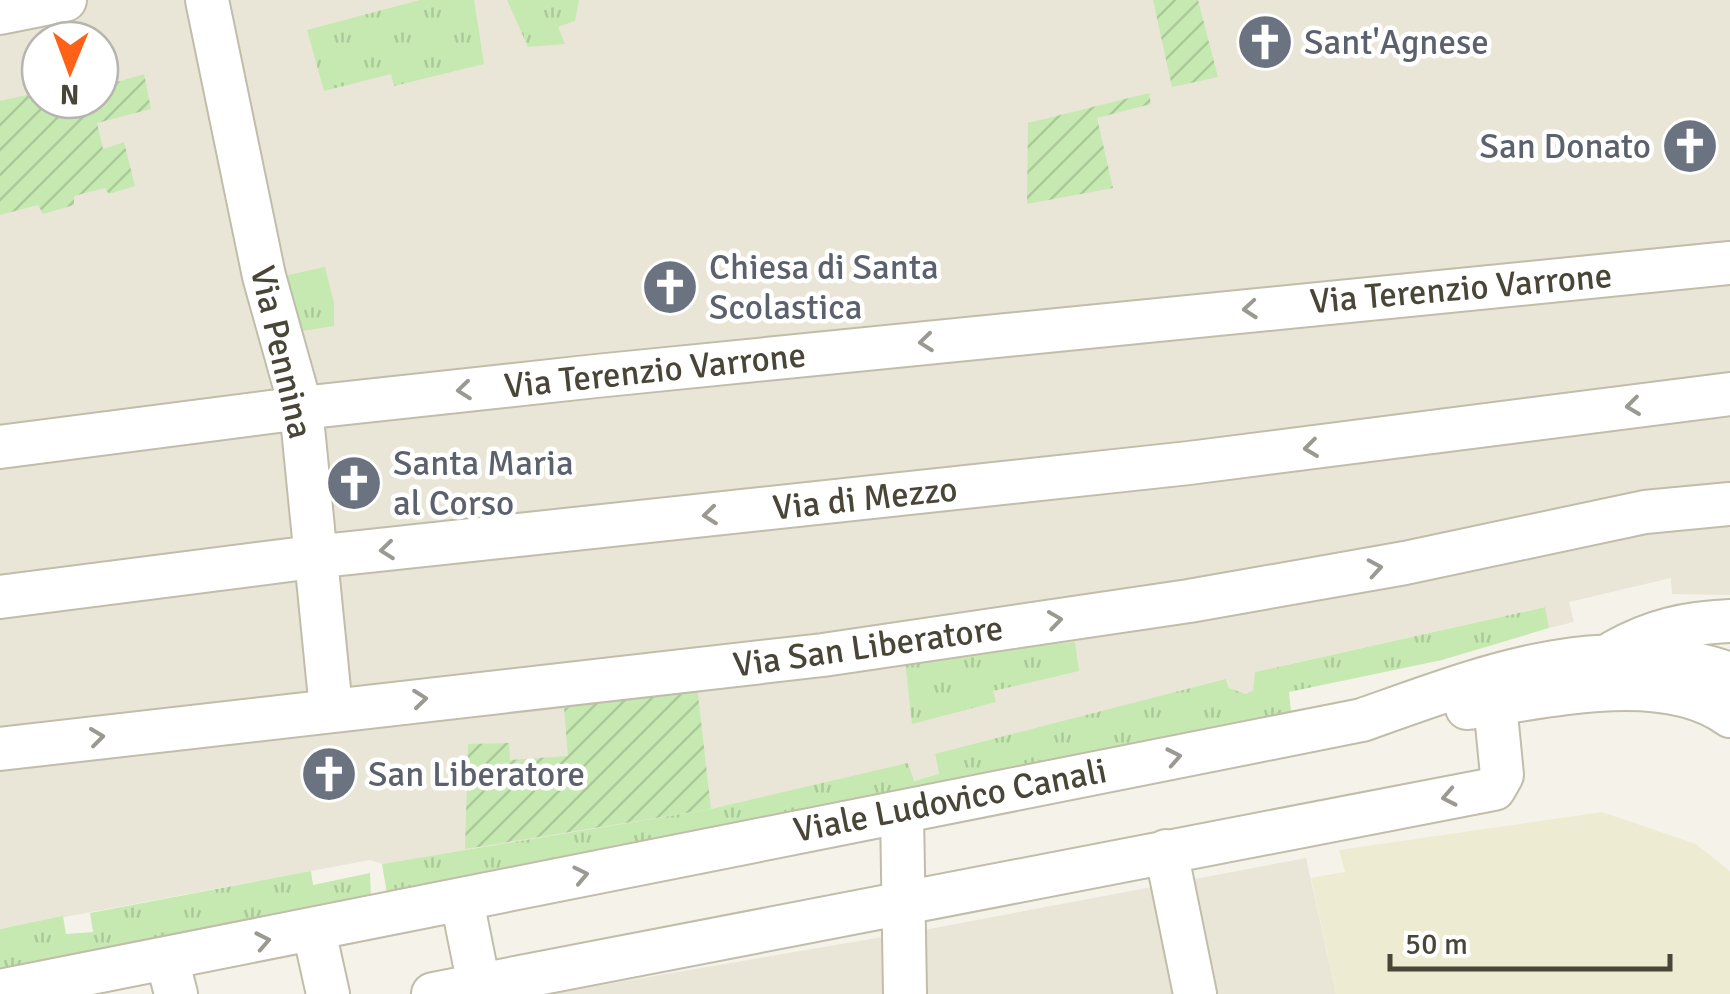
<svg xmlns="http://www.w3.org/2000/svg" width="1730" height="994" viewBox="0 0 1730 994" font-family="Signika,sans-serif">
<defs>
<pattern id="grass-tufts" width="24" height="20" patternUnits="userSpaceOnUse" patternTransform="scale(2.5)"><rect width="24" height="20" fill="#c6e9b1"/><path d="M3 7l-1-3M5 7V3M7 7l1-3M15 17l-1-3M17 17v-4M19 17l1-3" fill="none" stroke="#acc999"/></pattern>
<pattern id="garden-furrows" width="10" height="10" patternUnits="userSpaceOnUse" patternTransform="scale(2.5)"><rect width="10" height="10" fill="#c6e9b1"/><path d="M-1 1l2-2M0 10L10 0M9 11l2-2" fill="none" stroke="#acc999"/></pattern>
</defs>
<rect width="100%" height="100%" fill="#f5f3e9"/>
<path fill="#e9e6d7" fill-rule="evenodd" d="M0,0h1730v595l-58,-1 -1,-16 -102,24 5,20 -25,6 -5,-21 -288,65 -3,18 -7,4 -17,-6 -2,-8 -292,75 4,20 -26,6 -5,-17 -197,45 -329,55 -12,-4 -370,69zM40,40h60v60h-60z
M1306,858l30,136h-787l380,-65z"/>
<path fill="#eeebd3" d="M1602,812l94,32 34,27v123h-394l-25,-116 34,-6 -6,-22z"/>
<path fill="url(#grass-tufts)" d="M420,0h54l10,64 -90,22 -3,-12 -67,17 -17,-61z
M507,0h72l-4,21 -17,6 7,17 -37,3z
M325,267l9,36v23l-39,6 -17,-55z
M1545,607l4,21 -107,32 -153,32 2,19 -904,183 -5,-30 329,-55 197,-46 6,18 25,-7 -4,-20 291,-75 3,9 17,6 7,-4 2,-18z
M1075,642l4,29 -86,20 3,11 -84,22 -7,-64z
M311,871l2,14 57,-12 1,23 -371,75v-42l63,-13 3,18 27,-2 -3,-19z"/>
<path fill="url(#garden-furrows)" d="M1153,0h45l20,77 -46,10z
M144,74l7,35 -54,14 6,26 21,-7 11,44 -26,8 -4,-6 -31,8v9l-31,9 -5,-9 -38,10v-114l40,-9v8h60v-13z
M1149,93l2,11 -54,14 16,70 -86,16 1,-81z
M697,686l14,123 -246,40 3,-105 41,-1 1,17 58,-4 -4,-48z"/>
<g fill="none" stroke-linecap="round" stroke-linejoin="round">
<g stroke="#c0bdab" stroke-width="46">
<path id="minor" d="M207,0l57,276 37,132 30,301
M0,13l65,-13
M0,447l301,-39 295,-32 1134,-113
M0,597l313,-40 876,-94 541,-69
M1614,652c39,-22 72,-29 116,-31
M1467,708c77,-10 195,-41 263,8
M0,749l823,-94 366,-54 216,-38 240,-51 85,-8
M902,812l3,182
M1166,851l29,143
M462,901l17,84
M314,931l14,63
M167,959l9,35
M0,991l1362,-271c122,-43 239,-91 368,-46
M433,994l1061,-205 8,-14 -7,-71"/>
</g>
<use href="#minor" stroke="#fff" stroke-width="42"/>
</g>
<defs><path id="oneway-chevron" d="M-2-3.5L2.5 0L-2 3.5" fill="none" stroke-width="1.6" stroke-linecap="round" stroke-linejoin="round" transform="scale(2.5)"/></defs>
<g stroke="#9b9991">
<use href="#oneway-chevron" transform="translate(1250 309) rotate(175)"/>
<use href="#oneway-chevron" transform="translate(926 342) rotate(174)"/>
<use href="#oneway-chevron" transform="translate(464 390) rotate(174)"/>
<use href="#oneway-chevron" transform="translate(1633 406) rotate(173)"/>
<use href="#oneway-chevron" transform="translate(1311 448) rotate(173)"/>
<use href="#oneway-chevron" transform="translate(710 515) rotate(174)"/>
<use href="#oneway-chevron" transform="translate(387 550) rotate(174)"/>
<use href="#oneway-chevron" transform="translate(1375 568) rotate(-10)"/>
<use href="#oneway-chevron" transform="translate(1055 620) rotate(-8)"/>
<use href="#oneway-chevron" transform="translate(420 699) rotate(-6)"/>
<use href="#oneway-chevron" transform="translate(97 737) rotate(-7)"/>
<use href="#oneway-chevron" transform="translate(1174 757) rotate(-11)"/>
<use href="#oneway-chevron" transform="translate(1449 797) rotate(169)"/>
<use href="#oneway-chevron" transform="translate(581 875) rotate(-12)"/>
<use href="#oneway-chevron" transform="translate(263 941) rotate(-11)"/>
</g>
<defs>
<g id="church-disc" transform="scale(2.875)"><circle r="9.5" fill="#6b7280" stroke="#fff"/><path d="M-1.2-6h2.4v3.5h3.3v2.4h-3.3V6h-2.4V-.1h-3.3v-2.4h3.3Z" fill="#fff"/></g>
</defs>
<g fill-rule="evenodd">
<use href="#church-disc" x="1265" y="42"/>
<use href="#church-disc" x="1690" y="146"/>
<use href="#church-disc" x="670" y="287"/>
<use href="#church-disc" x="354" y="483"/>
<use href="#church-disc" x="329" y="774"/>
</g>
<g text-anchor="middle" stroke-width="9" stroke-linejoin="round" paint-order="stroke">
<g font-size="35" fill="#5b616d" stroke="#fff" text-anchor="start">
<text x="1304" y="54">Sant'Agnese</text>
<text x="1651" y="158" text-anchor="end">San Donato</text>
<text x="709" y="279">Chiesa di Santa<tspan x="709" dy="40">Scolastica</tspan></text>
<text x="393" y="475">Santa Maria<tspan x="393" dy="40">al Corso</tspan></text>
<text x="368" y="786">San Liberatore</text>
</g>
<g font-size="35" fill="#494537" stroke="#fff">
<text transform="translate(1461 288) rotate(-5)" y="12">Via Terenzio Varrone</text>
<text transform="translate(282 352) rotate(77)" y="12">Via Pennina</text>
<text transform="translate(655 370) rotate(-6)" y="12">Via Terenzio Varrone</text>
<text transform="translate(865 498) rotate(-6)" y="12">Via di Mezzo</text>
<text transform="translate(868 646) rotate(-8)" y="12">Via San Liberatore</text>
<text transform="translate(950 800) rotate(-11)" y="12">Viale Ludovico Canali</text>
</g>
</g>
<g transform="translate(70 70) rotate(181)"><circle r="48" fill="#ffffff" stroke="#b6b5af" stroke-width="2.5"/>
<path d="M0-8L18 38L0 25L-18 38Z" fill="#fd6218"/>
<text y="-15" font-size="28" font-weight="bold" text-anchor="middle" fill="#494537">N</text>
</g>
<path d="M1390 954v15h280v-15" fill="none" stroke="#494537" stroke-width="5"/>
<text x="1405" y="954" font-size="30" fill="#494537" stroke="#ffffff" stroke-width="8" paint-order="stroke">50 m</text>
</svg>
